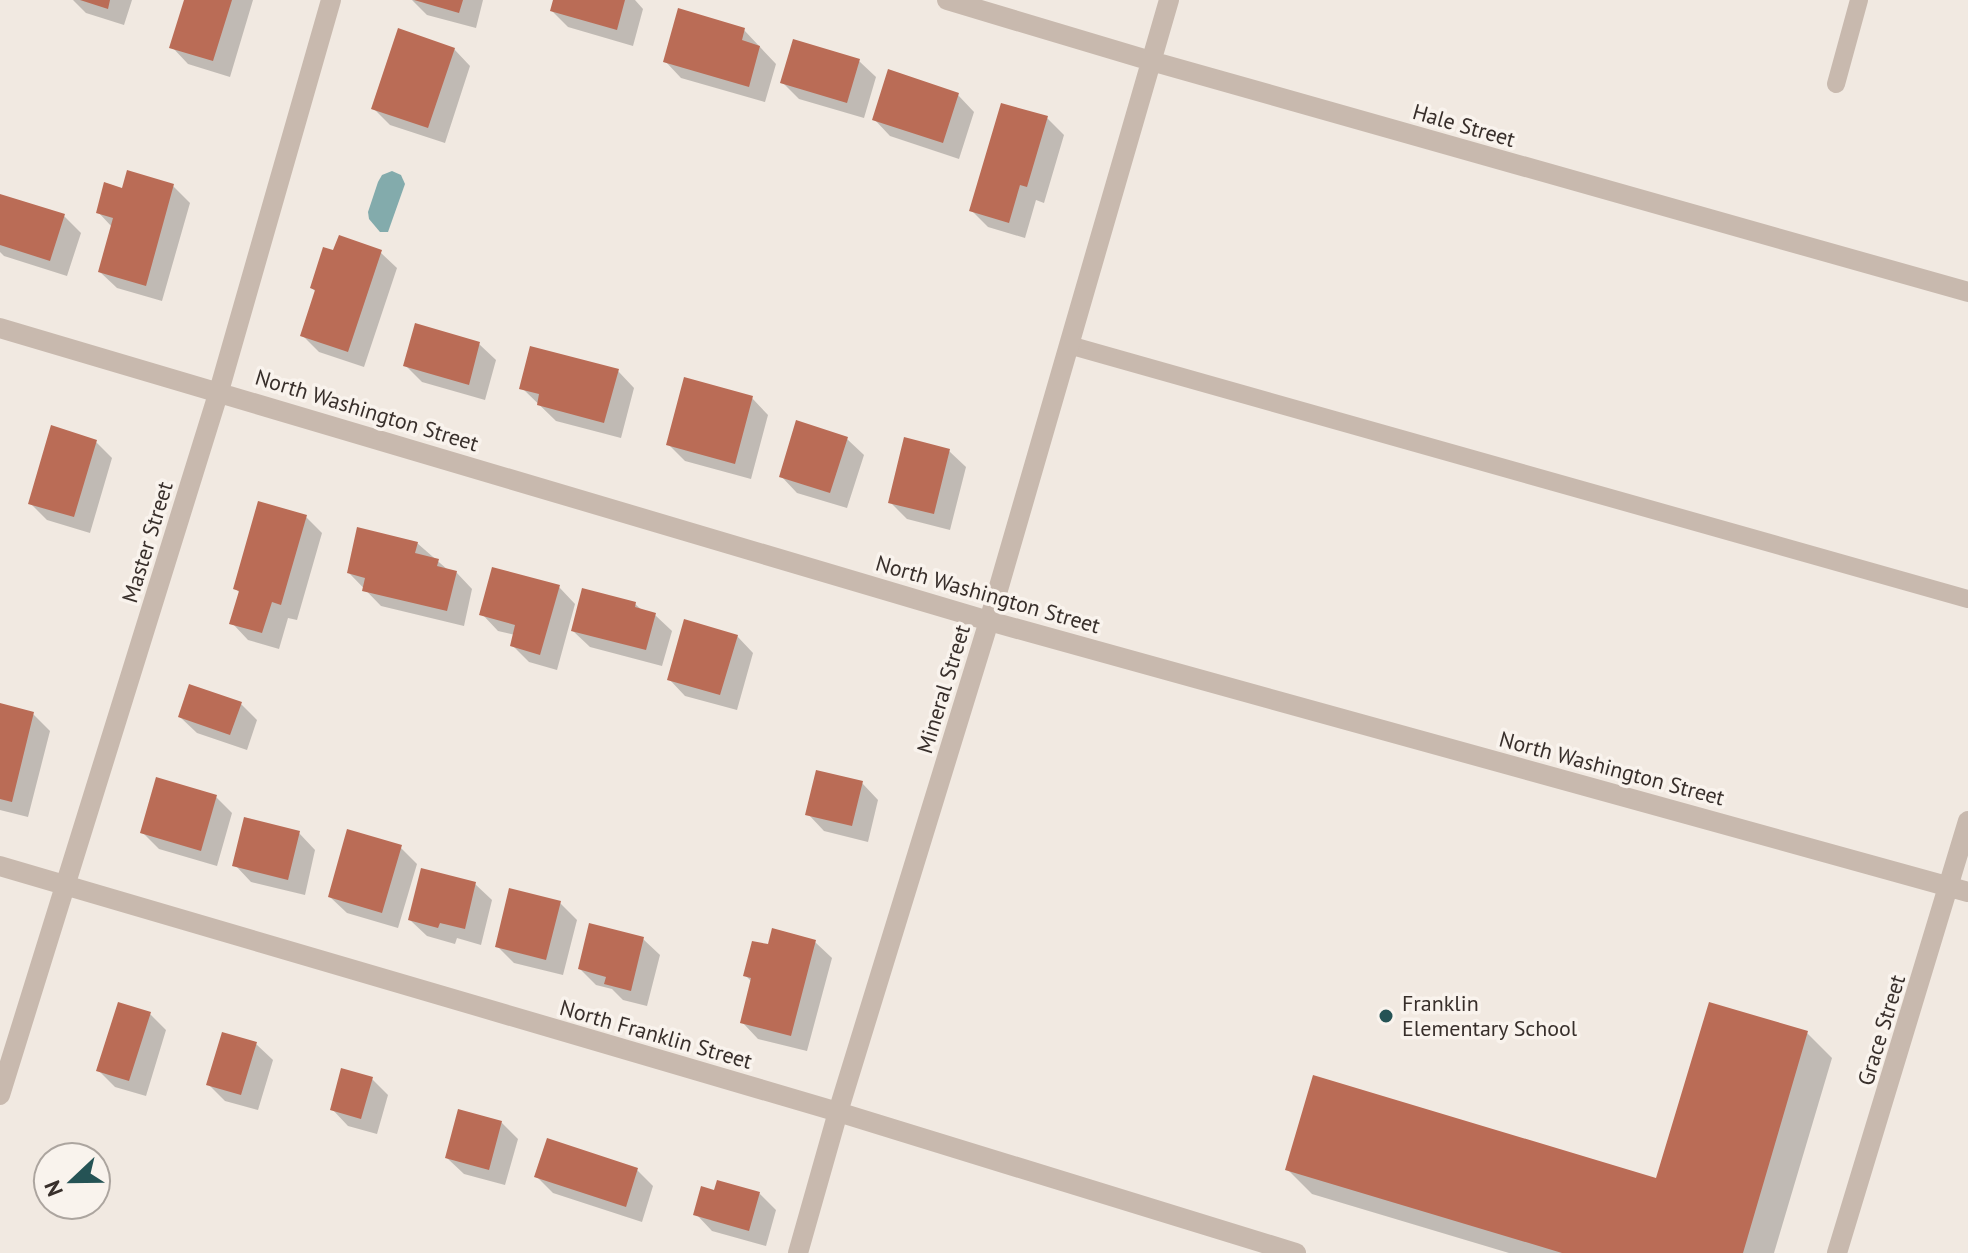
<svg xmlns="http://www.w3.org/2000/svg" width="1968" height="1253" viewBox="0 0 1968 1253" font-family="'PT Sans',sans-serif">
<rect width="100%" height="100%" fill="#f1e9e1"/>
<path fill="#83abac" d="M392,171l9,4 4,9 -17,48h-8l-11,-13 -1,-7 10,-30 4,-7z"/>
<path fill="#0003" d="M73,0h59l-8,25 -38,-12z
M186,0h67l-23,77 -42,-13 -16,-17z
M412,0h71l-7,28 -49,-13z
M555,0h80l8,9 -10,37 -65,-19 -16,-16z
M744,30l32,34 -11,38 -84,-24 -16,-17z
M454,49l16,17 -25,77 -55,-18 -17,-17z
M859,61l17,16 -12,41 -65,-19 -17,-17z
M958,95l16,17 -15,47 -69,-23 -16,-17z
M1002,105l45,13 17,17 -20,68 -8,-3 -11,38 -37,-11 -16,-16z
M173,186l17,17 -28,98 -45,-13 -17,-16 12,-45 -14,-15 25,-22z
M0,199l64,17 17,17 -14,43 -63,-20 -4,-4z
M380,252l17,16 -33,99 -45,-15 -17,-17 14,-43 -4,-4 23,-35z
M479,344l17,16 -11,40 -63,-18 -16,-16z
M618,371l16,17 -13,50 -65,-17 -34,-33z
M752,398l16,17 -17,64 -66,-18 -17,-17z
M847,439l17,16 -17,53 -50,-15 -16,-17z
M95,441l17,17 -22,75 -43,-13 -17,-17z
M949,451l17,16 -16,63 -43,-11 -17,-17z
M306,517l16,16 -25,87 -9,-2 -9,31 -31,-9 -16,-17 8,-30 -5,-5z
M417,543l31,27 8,2 16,17 -8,37 -83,-20 -32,-33z
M559,587l16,17 -18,66 -28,-8 -17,-17 3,-10 -17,-4 -16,-17z
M635,604l8,7 12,4 17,16 -10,35 -72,-19 -17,-16z
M737,636l16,17 -16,57 -52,-14 -16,-17z
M240,703l17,17 -10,30 -50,-17 -17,-16z
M0,705l33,9 17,17 -22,86 -28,-7z
M862,783l16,17 -10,42 -44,-11 -16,-17z
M216,797l16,16 -15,53 -58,-17 -17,-17z
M299,833l16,17 -10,45 -54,-13 -16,-17z
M400,847l17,17 -19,64 -51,-15 -17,-16z
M475,884l17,16 -11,45 -24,-7 -2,6 -28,-8 -17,-16z
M560,903l17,17 -14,55 -49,-12 -17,-17z
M643,939l17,16 -13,51 -24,-6 -11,-11 -16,-4 -16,-16z
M815,942l17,16 -25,93 -49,-12 -16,-17 10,-40 -7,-7 25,-28z
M150,1014l16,16 -20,66 -31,-9 -17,-17z
M1807,1033l25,25 -58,195h-265l-197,-59 -25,-25 371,12z
M256,1044l17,16 -15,50 -33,-9 -17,-17z
M372,1079l16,16 -11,39 -29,-8 -16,-17z
M501,1122l17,17 -13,46 -41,-11 -17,-16z
M637,1170l16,16 -11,36 -89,-29 -17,-17z
M716,1192l43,1 17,17 -10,36 -54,-15 -16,-17z"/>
<path fill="#ba6c56" d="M80,0h30l-2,9z
M184,0h48l-19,61 -44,-13z
M414,0h49l-4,13z
M553,0h72l-8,30 -67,-19z
M678,8l67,20 -3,12 18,6 -11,41 -86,-25z
M398,28l57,20 -27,80 -57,-19z
M793,39l67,20 -13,44 -67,-20z
M888,69l71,24 -16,50 -71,-23z
M1001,103l47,13 -21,71 -7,-2 -11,38 -40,-12z
M127,170l47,14 -28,102 -48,-14 15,-54 -17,-5 8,-31 18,6z
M0,194l65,20 -15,47 -50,-16z
M339,235l43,15 -34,102 -48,-16 15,-46 -5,-2 13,-41 10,3z
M415,323l65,19 -11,43 -66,-19z
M530,346l89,23 -15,54 -67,-18 2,-11 -20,-5z
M684,377l69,19 -18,68 -69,-19z
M796,420l52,17 -18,56 -51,-16z
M51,425l46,15 -23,77 -46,-13z
M904,437l46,12 -16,65 -46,-11z
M258,501l49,14 -26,90 -9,-3 -10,31 -33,-9 10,-33 -6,-2z
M357,527l61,15 -3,11 24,6 -2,7 20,5 -10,40 -85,-20 3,-13 -18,-5z
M492,567l68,18 -20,70 -30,-9 5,-21 -36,-10z
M582,588l54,14 -1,5 21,6 -10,37 -75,-19z
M684,619l54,16 -18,60 -53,-15z
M189,684l53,18 -12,33 -52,-18z
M0,703l34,9 -22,90 -12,-3z
M816,770l47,11 -11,45 -47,-11z
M156,777l61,18 -16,56 -61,-18z
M244,817l56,14 -12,49 -56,-14z
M347,829l55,16 -20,68 -54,-16z
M421,868l55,14 -11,47 -25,-6 -2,5 -30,-8z
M509,888l52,13 -15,59 -51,-13z
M589,923l55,14 -13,54 -27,-7 2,-7 -28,-8z
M772,928l44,12 -25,96 -51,-13 11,-45 -8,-2 9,-35 16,3z
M118,1002l33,10 -22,69 -33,-10z
M1709,1002l99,29 -65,222h-181l-277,-83 28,-95 343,103z
M222,1032l35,10 -16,53 -35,-10z
M341,1068l32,9 -12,42 -31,-9z
M458,1109l44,12 -13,49 -44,-12z
M547,1138l91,30 -12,39 -92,-30z
M717,1180l43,12 -11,39 -56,-16 8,-29 13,4z"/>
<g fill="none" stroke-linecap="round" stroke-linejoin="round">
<path stroke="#c8b9ae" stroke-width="18" d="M1836,84l23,-84
M1069,345l899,254"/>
<path stroke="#c8b9ae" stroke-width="20" d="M947,0l204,61 817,231
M0,328l989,293 979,271
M0,866l838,246 458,141
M0,1095l219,-704 112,-391
M798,1253l40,-141 151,-491 180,-621
M1837,1253l131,-432"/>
</g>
<circle fill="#255355" stroke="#f9f3ed" stroke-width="3" cx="1386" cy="1016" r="8"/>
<g text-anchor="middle" stroke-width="7" stroke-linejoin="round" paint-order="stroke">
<g font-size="22" fill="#382f2b" stroke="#f9f3ed">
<text transform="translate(1464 125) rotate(16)" y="8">Hale Street</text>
<text transform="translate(367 410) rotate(17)" y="8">North Washington Street</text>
<text transform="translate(147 542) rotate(-73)" y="8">Master Street</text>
<text transform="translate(988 594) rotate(16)" y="8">North Washington Street</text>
<text transform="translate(943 689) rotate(-73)" y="8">Mineral Street</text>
<text transform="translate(1612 768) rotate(15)" y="8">North Washington Street</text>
<text transform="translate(1881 1030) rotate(-73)" y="8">Grace Street</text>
<text transform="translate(656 1034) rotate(16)" y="8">North Franklin Street</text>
</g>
<g font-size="22" fill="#382f2b" stroke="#f9f3ed" text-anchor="start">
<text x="1402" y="1011">Franklin<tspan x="1402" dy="25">Elementary School</tspan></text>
</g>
</g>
<g transform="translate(72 1181) rotate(248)"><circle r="38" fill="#f9f3ed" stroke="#aca59f" stroke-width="2"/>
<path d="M0-6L14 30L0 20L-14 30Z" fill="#255355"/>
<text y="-12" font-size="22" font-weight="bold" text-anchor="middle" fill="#382f2b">N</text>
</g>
</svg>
